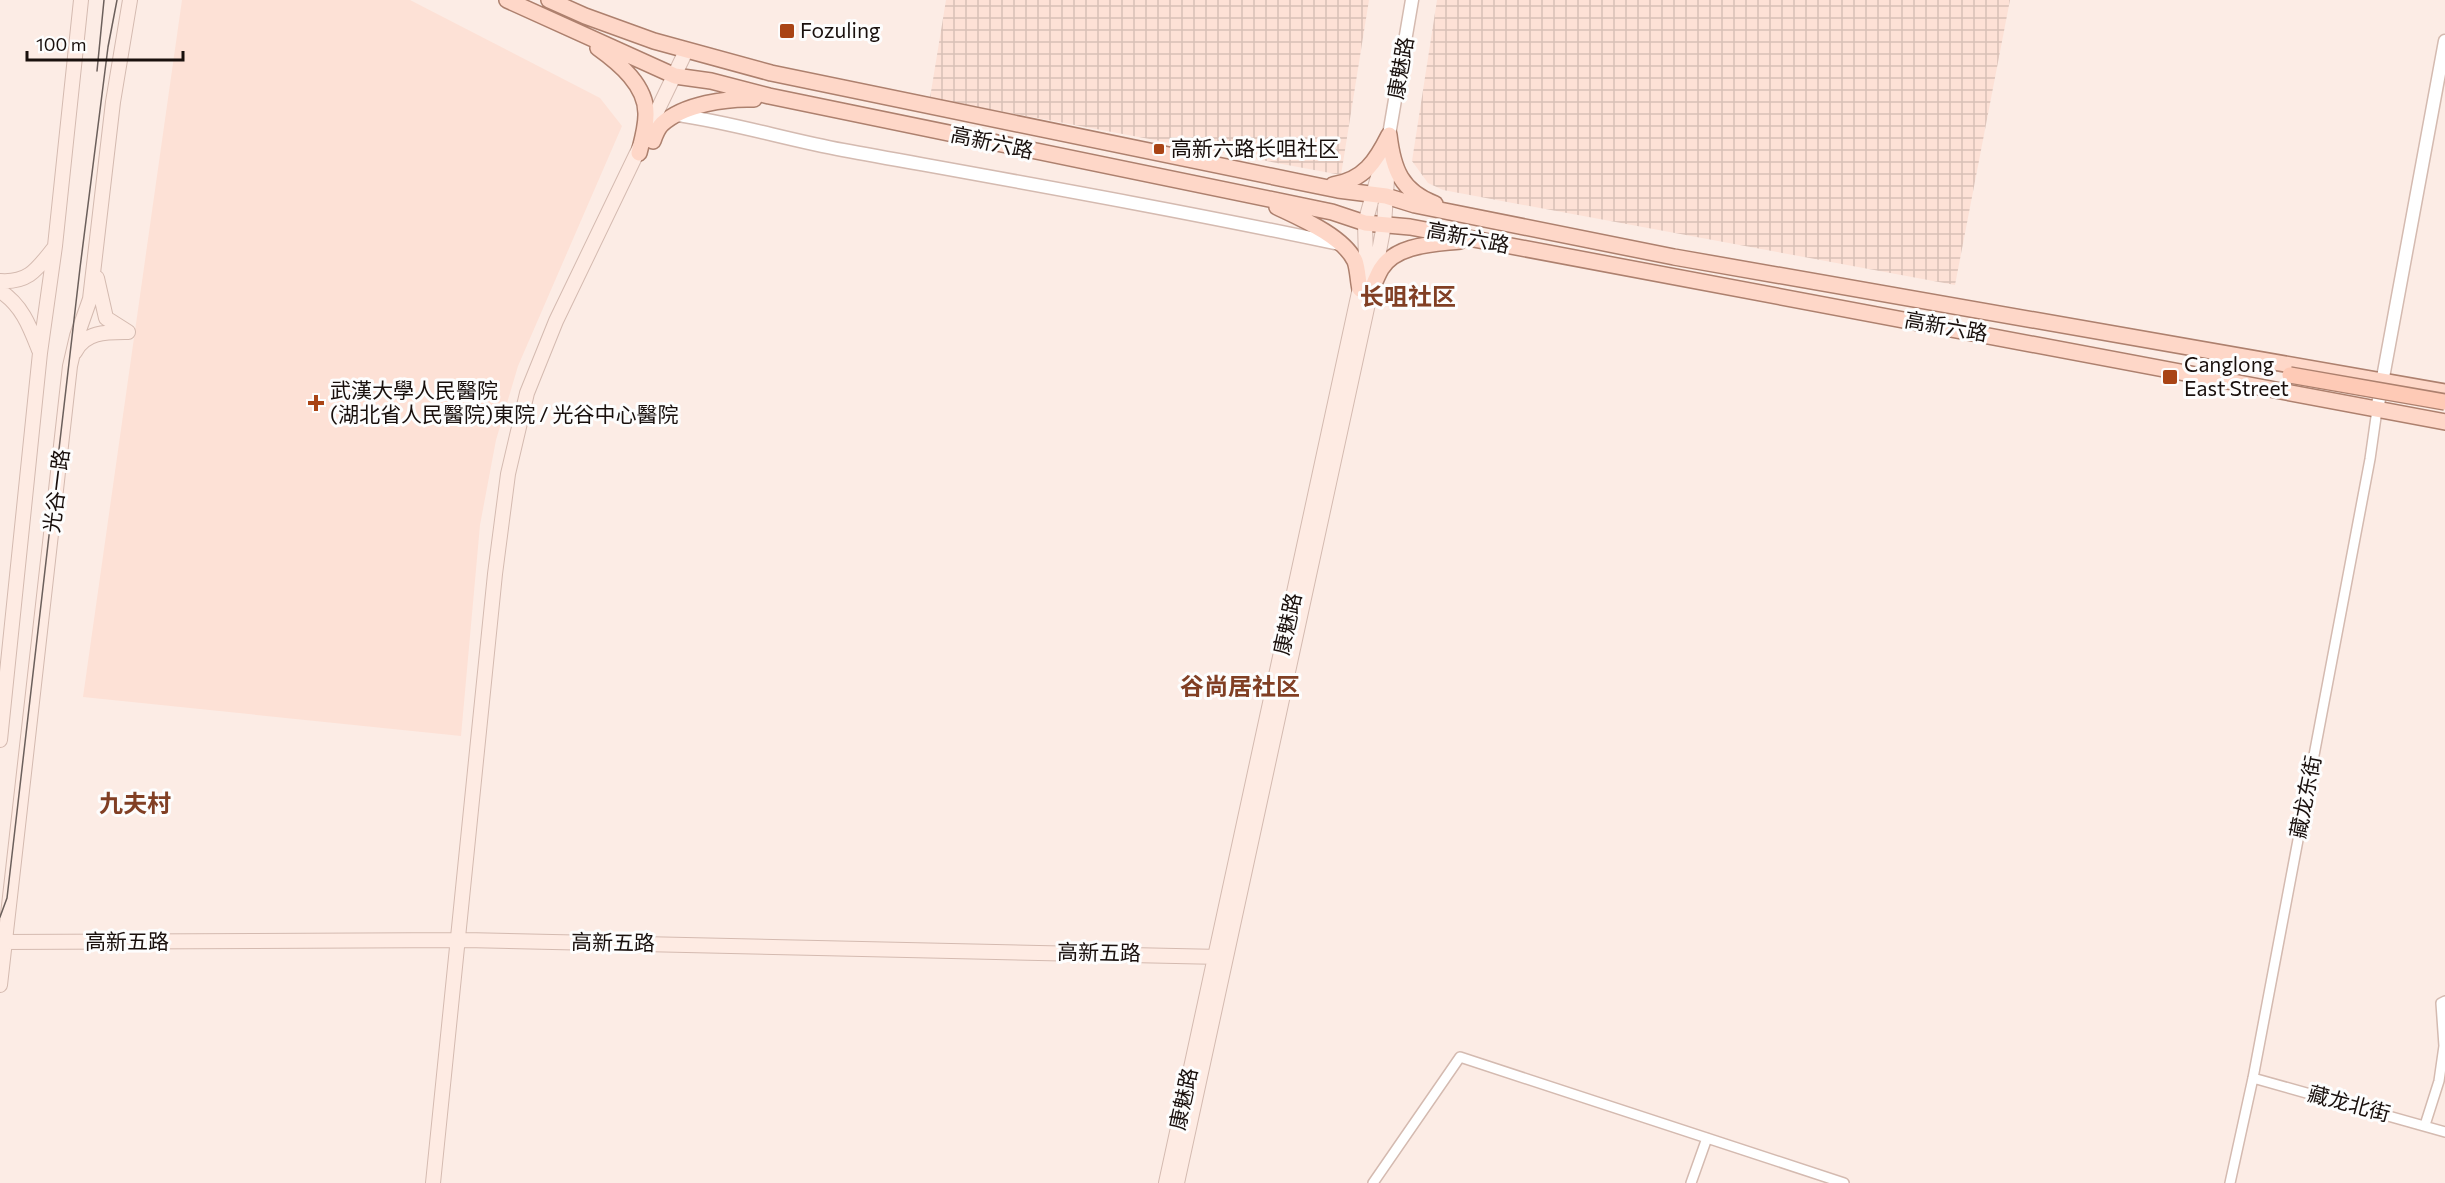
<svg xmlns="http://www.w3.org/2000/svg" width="2445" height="1183" viewBox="0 0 2445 1183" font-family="Commissioner,'Noto Sans SC',sans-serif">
<defs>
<pattern id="industrial-grid" width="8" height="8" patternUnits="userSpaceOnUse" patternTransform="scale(1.5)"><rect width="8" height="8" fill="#fde1d6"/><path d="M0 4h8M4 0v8" fill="none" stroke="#d8c0b6"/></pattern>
</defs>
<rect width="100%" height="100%" fill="#fcece5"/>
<path fill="#fde1d6" d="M182,0h228l190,98 22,28 -104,240 -22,74 -16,85 -19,211 -378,-39z"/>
<path fill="url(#industrial-grid)" d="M946,0h423l-28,175 -411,-77z
M1437,0h573l-55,285 -512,-95 -15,-7 -16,-22z"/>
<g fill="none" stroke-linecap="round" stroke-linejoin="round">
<g stroke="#d4bab0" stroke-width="12">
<path id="minor" d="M2253,1078l192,54
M2425,1125l14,-44 5,-35 -3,-43 4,-2
M1373,1183l87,-126 384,126
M1691,1183l16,-45
M2230,1183l23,-105 117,-619 7,-49"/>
</g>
<g stroke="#d4bab0" stroke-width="15">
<path id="tertiary" d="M678,115c56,8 110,25 165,35 165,30 331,59 496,94
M1389,135l23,-135
M2377,410l68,-369"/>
</g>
<g stroke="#d4bab0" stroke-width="16">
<path id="secondary" d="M97,278l9,40 22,14
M0,281c29,2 37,-12 54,-33
M0,291c22,14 30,36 39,59
M75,352c10,-21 33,-20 53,-20
M0,740l40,-387 15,-107 26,-246
M0,942l465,-2 756,17
M0,985l70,-619 7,-30 13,-37 23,-197 17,-102
M433,1183l62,-609 13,-100 19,-81 29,-72 130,-270
M1166,1183l200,-923 -1,-37 22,-78
M1177,1183l200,-921 7,-37 5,-77"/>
</g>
<g stroke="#ad806e" stroke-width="18">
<path id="primary" d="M507,0l168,76 36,5 58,15 563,116 33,11 45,4 1035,195
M549,0l36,16 69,25 117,32 567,117 48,6 29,9 259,52 771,135
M598,48c21,15 49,38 48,67 0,12 -4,26 -7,38
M653,141c2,-6 5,-13 9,-17 22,-20 65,-26 92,-25
M1333,185c31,-5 43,-24 56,-50 4,34 12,56 46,69
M1277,207c23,11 66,29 78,54 3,8 3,20 5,28
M1371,291c3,-7 6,-15 10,-22 15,-25 54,-25 79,-28"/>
</g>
<use href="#minor" stroke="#fff" stroke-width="9"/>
<use href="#tertiary" stroke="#fff" stroke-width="12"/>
<use href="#secondary" stroke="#feebe3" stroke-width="14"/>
<use href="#primary" stroke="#fed7c8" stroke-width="15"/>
<path stroke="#6b5f5b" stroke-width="1.5" d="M97,71l7,-71
M0,917l7,-19 73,-630 28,-221 9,-47"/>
<g stroke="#ad806e" stroke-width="18" stroke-linecap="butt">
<path id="trunk-bridge" d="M2290,375l155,27"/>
</g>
<use href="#trunk-bridge" stroke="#fecab6" stroke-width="15"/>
</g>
<g fill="#a94415" stroke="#fdfdfd" stroke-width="2">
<rect x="779" y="23" width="16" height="16" rx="3"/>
<rect x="1153" y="143" width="12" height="12" rx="3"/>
<rect x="2162" y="369" width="16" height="16" rx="3"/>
<path d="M313 394h6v6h6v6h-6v6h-6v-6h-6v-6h6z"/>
</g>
<g text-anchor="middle" stroke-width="6" stroke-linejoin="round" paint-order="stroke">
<g font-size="21" fill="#19100d" stroke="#fdfdfd" text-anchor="start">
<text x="800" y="38">Fozuling</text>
<text x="1171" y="156">高新六路长咀社区</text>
<text x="2184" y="372">Canglong<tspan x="2184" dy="24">East Street</tspan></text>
<text x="330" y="398">武漢大學人民醫院<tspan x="330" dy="24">(湖北省人民醫院)東院 / 光谷中心醫院</tspan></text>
</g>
<g font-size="21" fill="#19100d" stroke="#fdfdfd">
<text transform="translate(1401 68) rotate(-80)" y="7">康魅路</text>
<text transform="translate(992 143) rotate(12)" y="7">高新六路</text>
<text transform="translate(1468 238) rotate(11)" y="7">高新六路</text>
<text transform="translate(1946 327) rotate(10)" y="7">高新六路</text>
<text transform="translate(57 491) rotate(-83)" y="7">光谷一路</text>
<text transform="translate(1288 624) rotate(-78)" y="7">康魅路</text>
<text transform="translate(2306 797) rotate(-79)" y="7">藏龙东街</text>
<text x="127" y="949">高新五路</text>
<text transform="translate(613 943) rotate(1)" y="7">高新五路</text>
<text transform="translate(1099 953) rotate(1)" y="7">高新五路</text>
<text transform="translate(1184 1099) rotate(-78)" y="7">康魅路</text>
<text transform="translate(2349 1104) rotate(15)" y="7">藏龙北街</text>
</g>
<g font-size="24" font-weight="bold" fill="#813f24" stroke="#fdfdfd">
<text x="1408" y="305">长咀社区</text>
<text x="1240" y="695">谷尚居社区</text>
<text x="135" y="812">九夫村</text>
</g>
</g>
<path d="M27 51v9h156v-9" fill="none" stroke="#19100d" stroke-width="3"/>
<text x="36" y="51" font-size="18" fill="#19100d" stroke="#fdfdfd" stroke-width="4.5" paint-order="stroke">100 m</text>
</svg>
